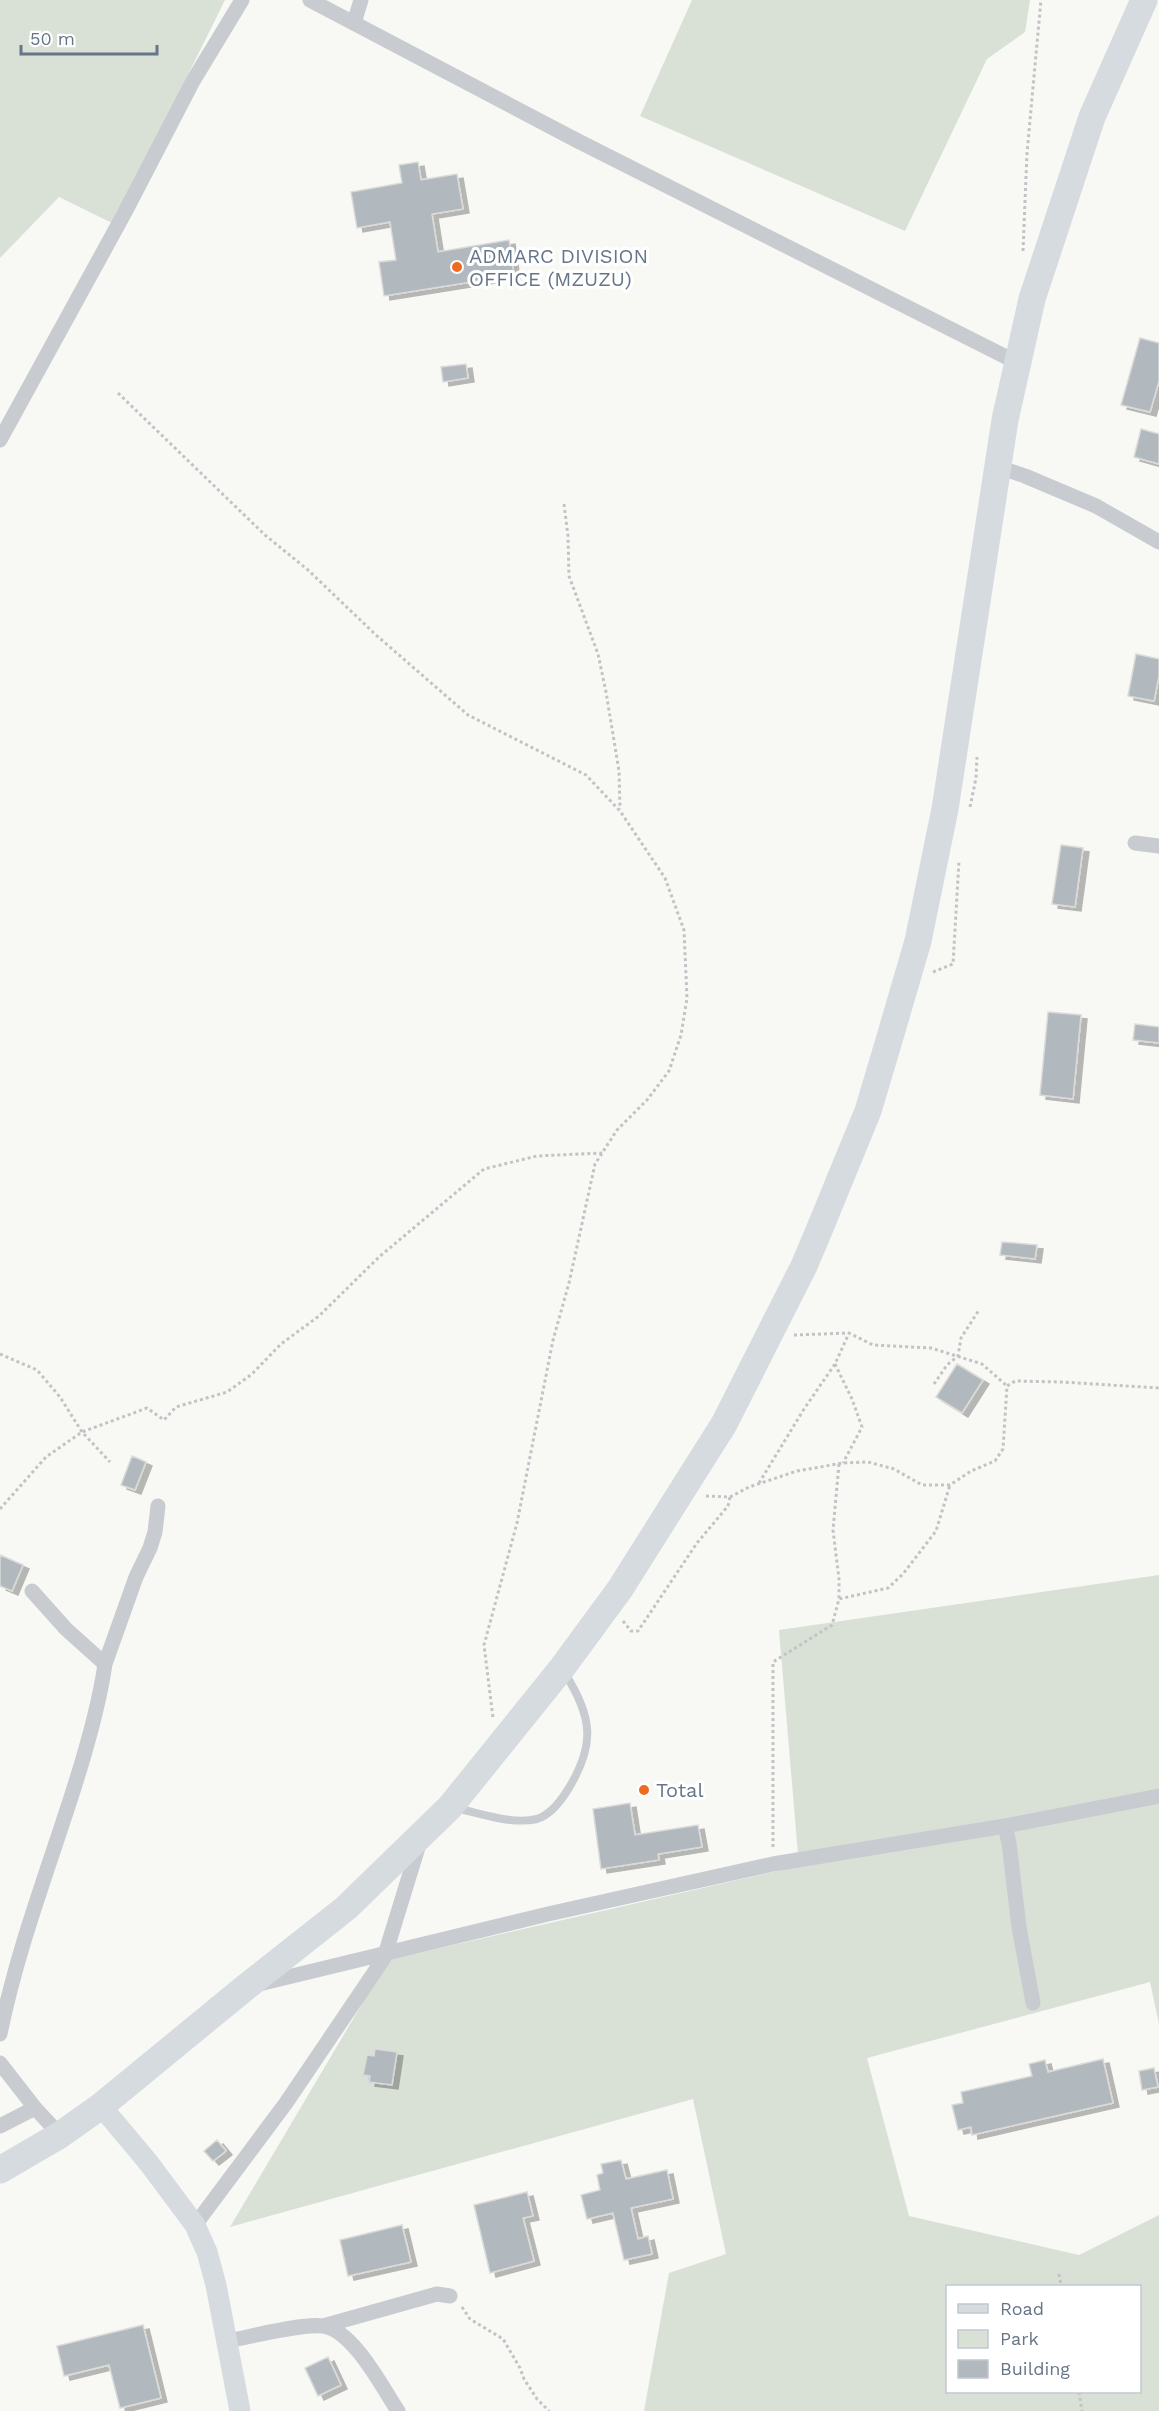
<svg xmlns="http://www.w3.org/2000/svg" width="1159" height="2411" viewBox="0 0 1159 2411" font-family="'Work Sans',sans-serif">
<defs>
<filter id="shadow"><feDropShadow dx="6" dy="4" stdDeviation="0" flood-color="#0004"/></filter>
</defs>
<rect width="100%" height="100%" fill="#f8f8f5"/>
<path fill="#d9e1d6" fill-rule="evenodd" d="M0,0h225l-111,224 -55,-27 -59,61z
M692,0h338l-5,32 -38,27 -82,172 -265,-115z
M1159,1575v449l-9,-42 -283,76 42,158 170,39 80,-40v196h-515l25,-138 57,-19 -33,-155 -463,128 158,-267 411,-94 -20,-236zM948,2286h192v106h-192z"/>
<path fill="#b1b8be" stroke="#dadad8" stroke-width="1.5" filter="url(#shadow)" d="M418,162l3,18 36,-6 6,35 -31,5 6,38 71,-12 5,35 -130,21 -5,-34 17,-2 -6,-38 -33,6 -6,-36 51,-9 -3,-18z
M1140,338l19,5v38l-9,31 -29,-7z
M466,364l2,14 -25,4 -2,-15z
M1141,429l18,5v30l-25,-7z
M1136,654l23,5v17l-5,25 -26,-5z
M1061,845l22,3 -8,59 -23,-3z
M1048,1012l33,3 -8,84 -33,-4z
M1135,1024l24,3v16l-26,-3z
M1002,1242l35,3 -2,14 -35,-4z
M957,1364l26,16 -21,33 -26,-16z
M132,1456l14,6 -11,28 -14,-5z
M0,1555l23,10 -11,26 -12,-5z
M630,1803l5,32 63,-10 4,22 -44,7 1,6 -58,9 -8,-60z
M375,2049l22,3 -5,33 -23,-3 1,-6 -7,-1 4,-20 7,1z
M1103,2059l10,44 -141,32 -1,-8 -13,3 -6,-25 11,-2 -2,-11 71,-16 -3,-12 16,-4 3,12z
M1154,2068l4,19 -16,3 -3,-19z
M217,2140l9,11 -13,10 -9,-10z
M621,2160l5,19 41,-9 6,29 -42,9 7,31 10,-3 4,18 -28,6 -11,-47 -26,6 -6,-24 19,-5 -3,-15 6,-2 -2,-9z
M527,2192l6,24 -10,2 11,43 -44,12 -16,-68z
M402,2225l9,37 -63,14 -8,-36z
M143,2325l18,73 -41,10 -11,-43 -45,11 -7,-30z
M328,2357l13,28 -23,11 -13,-28z"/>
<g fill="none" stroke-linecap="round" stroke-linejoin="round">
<path stroke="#c2c3c6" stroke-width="3" stroke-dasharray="3 3" stroke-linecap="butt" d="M1023,251l4,-98 14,-153
M118,393l147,142 43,35 68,65 92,80 118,60 34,36 45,67 19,52 3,68 -6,37 -12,36 -22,29 -30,30 -22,34 -26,119 -16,57 -36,183 -33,122 9,73
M564,504l4,32 1,40 29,78 8,38 13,79 1,38
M970,807l6,-29 1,-21
M933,972l20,-8 6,-103
M794,1335l55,-2 24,12 58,3 51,16 25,22
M0,1354l37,16 23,27 22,35 28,30
M835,1364l17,35 10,28 -19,36
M934,1384l13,-19 11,-9 3,-18 18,-28
M839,1464l-6,66 6,49v20
M759,1483l45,-74 31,-45 14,-31
M706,1496l24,1 19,-10 48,-16 46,-8 25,-1 26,7 28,16h28l21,-14 24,-10 8,-12 4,-63 8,-5 47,1 97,6
M0,1509l46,-52 36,-25 65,-24 17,12 12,-13 51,-15 25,-18 29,-30 38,-28 60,-59 105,-88 53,-13 65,-3
M623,1621l8,10h7l59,-88 31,-37 2,-9
M773,1847v-185l59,-37 7,-26 49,-11 15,-14 33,-43 14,-46
M1059,2274l2,12
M462,2307l8,12 33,20 17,29 4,11 13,20 12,12
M1079,2392l3,19"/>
<path stroke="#c8cbcf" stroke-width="8" d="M455,1808c25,5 56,17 82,11 13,-4 23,-17 30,-28 29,-46 26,-74 -3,-119"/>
<path stroke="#c8cbcf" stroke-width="15" d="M310,0l266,140 442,223
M354,23l7,-23
M0,440l124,-226 69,-133 49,-81
M999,467l26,9 71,30 63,36
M1135,843l24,3
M105,1664l31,-87 14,-29 5,-16 3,-26
M1005,1826l154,-30
M259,1984l289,-70 225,-50 232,-38 4,17 10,84 14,76
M0,2034c17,-84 48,-164 74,-246 13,-41 25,-82 31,-124l-39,-35 -34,-38
M0,2063l35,45 25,27
M0,2126l35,-18
M195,2225l91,-122 98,-145 36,-117
M323,2326l114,-32 13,2
M227,2341c23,-4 75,-18 96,-15 30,4 59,61 75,85"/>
<path stroke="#d6dbe0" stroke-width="21" d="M101,2106l47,56 47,63 12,27 9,33 24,126"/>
<path stroke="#d6dbe0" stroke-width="27" d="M0,2170l60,-35 41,-29 145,-119 100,-79 104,-101 112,-139 58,-79 104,-165 80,-158 16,-38 48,-117 22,-74 28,-96 27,-132 60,-389 27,-121 60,-182 52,-117"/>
</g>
<g fill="#ec6a22" stroke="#fff" stroke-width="2">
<circle cx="457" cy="267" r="6"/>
<circle cx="644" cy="1790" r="6"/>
</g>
<g text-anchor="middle" stroke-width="6" stroke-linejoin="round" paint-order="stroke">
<g font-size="20" fill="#667588" stroke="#fff" text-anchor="start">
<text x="469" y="263">ADMARC DIVISION<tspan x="469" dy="23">OFFICE (MZUZU)</tspan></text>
<text x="656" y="1797">Total</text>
</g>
</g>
<rect x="946" y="2285" width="195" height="108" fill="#ffffff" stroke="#c2c8cf" stroke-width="1.5"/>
<rect x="958" y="2304" width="30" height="9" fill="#d6dbe0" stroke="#c2c8cf" stroke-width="1.5"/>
<text x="1000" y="2315" font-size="18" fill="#667588">Road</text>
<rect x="958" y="2330" width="30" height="18" fill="#d9e1d6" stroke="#c2c8cf" stroke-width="1.5"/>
<text x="1000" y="2345" font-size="18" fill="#667588">Park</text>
<rect x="958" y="2360" width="30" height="18" fill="#b1b8be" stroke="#c2c8cf" stroke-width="1.5"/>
<text x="1000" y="2375" font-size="18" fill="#667588">Building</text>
<path d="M21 45v9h136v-9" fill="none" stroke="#667588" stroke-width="3"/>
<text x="30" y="45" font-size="18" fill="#667588" stroke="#ffffff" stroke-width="4.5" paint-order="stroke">50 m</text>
</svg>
